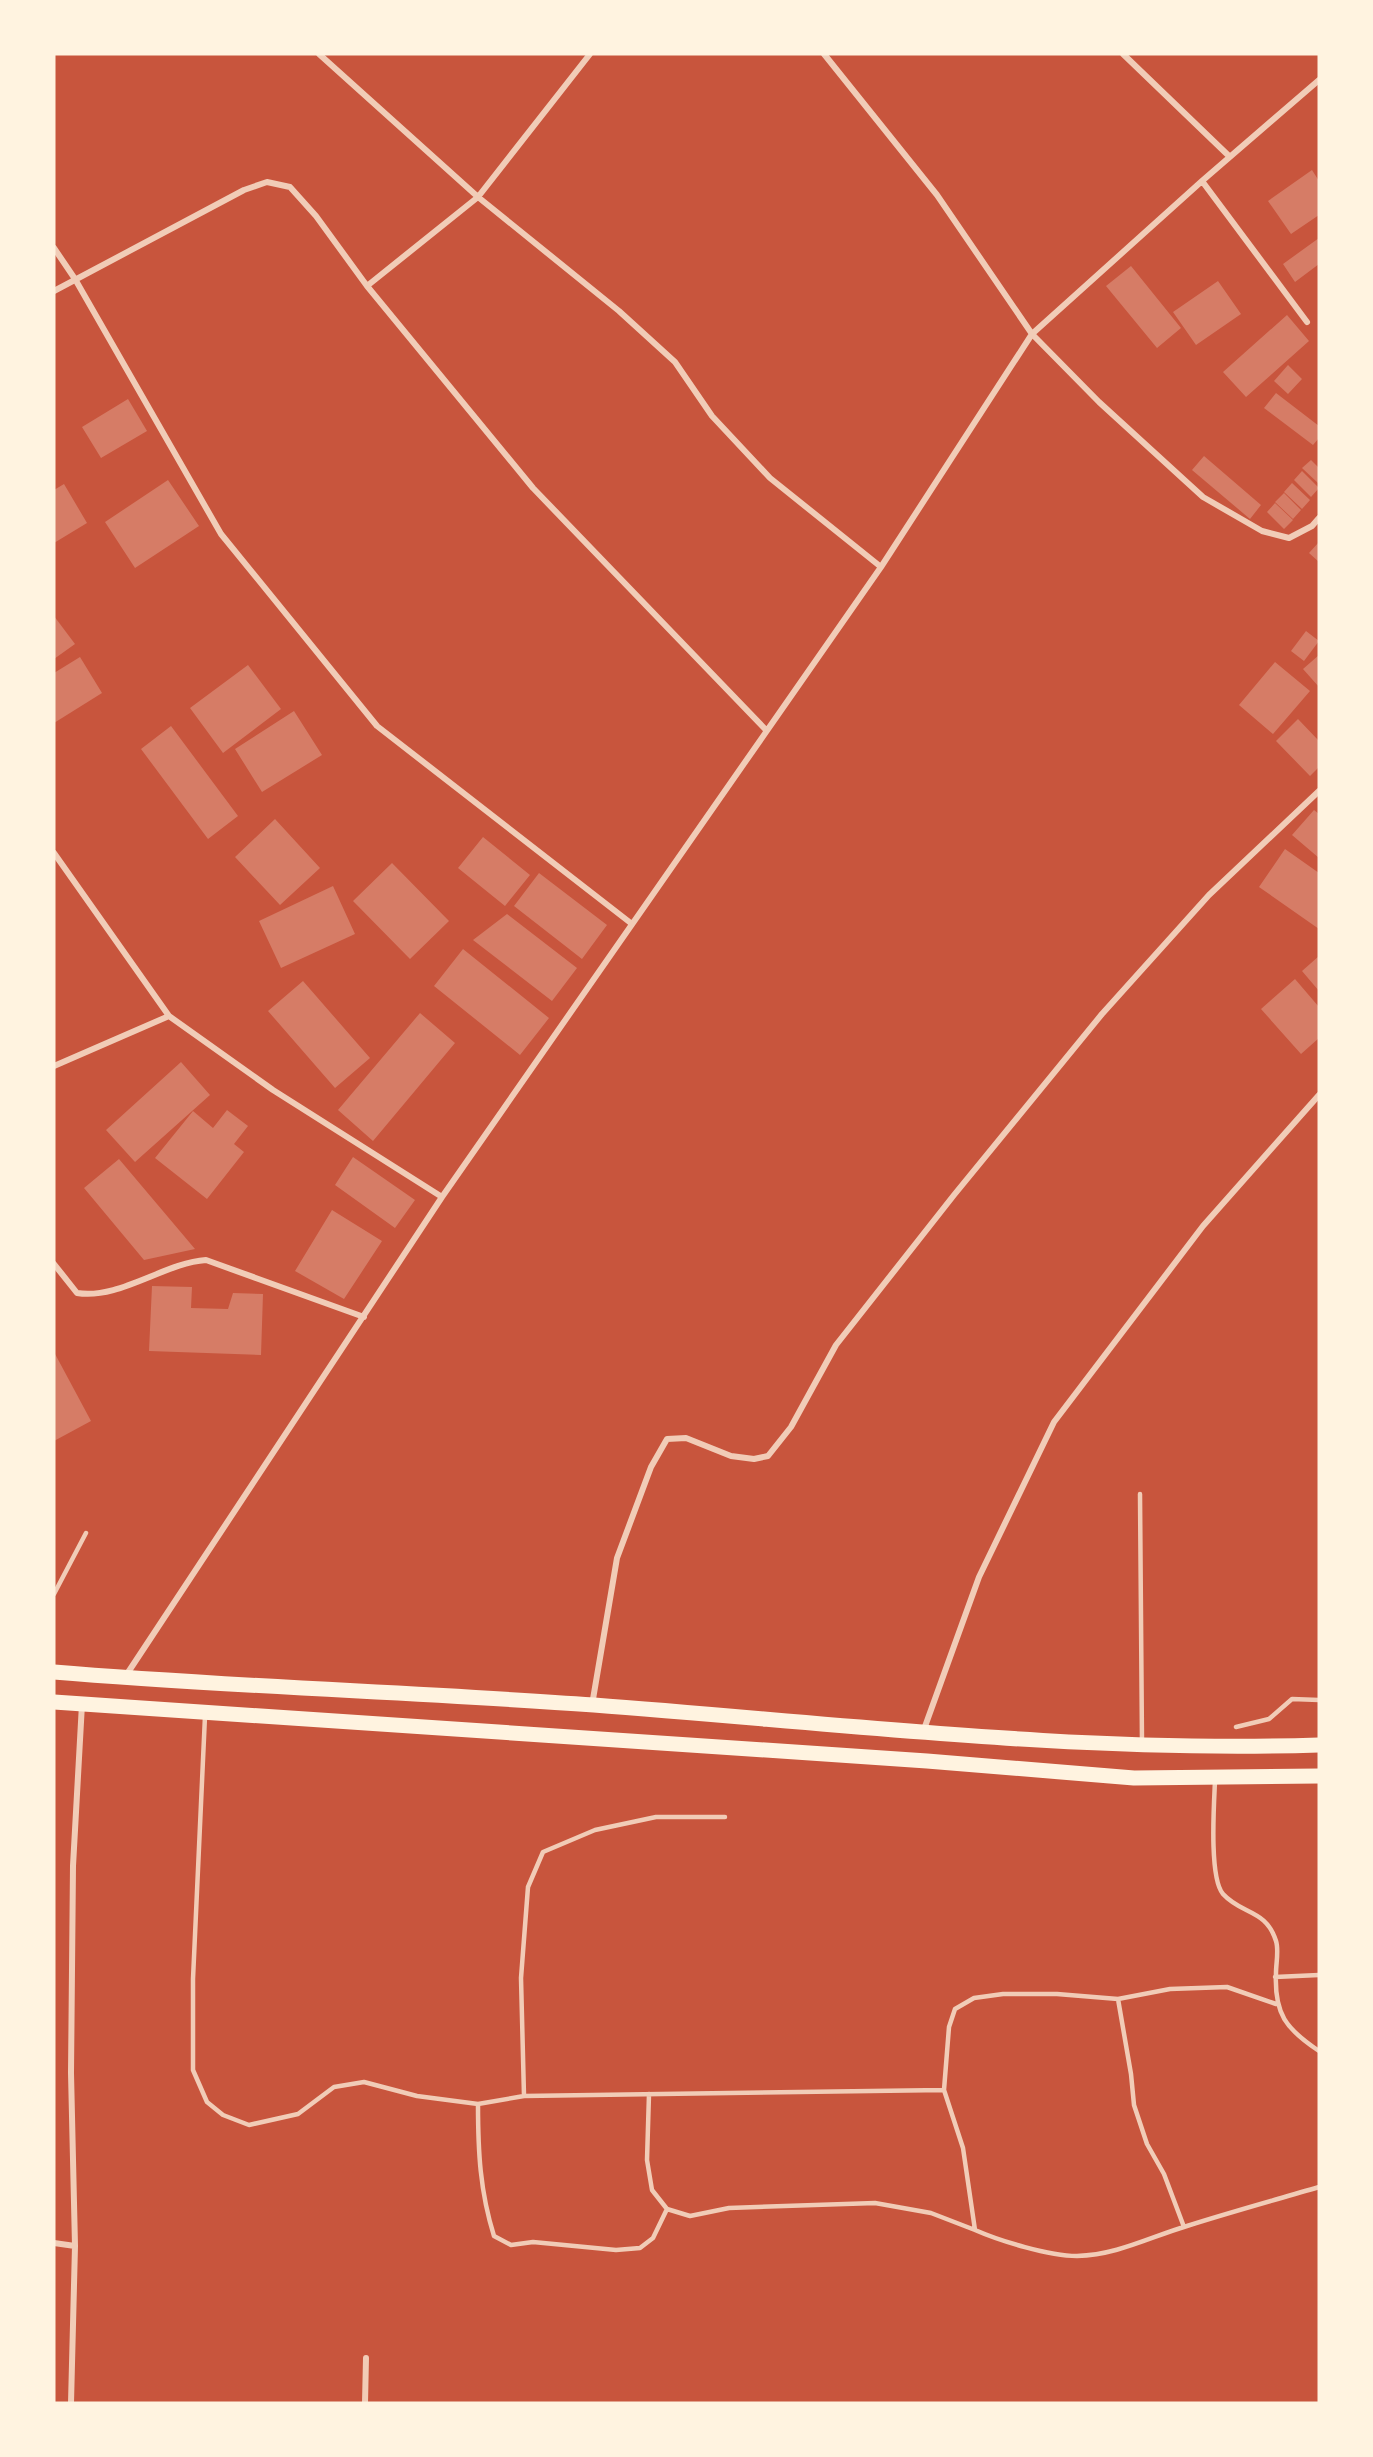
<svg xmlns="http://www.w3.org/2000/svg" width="1373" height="2457" viewBox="0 0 1373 2457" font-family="Bitter,serif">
<rect width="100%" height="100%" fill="#c8553d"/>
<path fill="#d67c66" d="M1312,170l7,11v34l-28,19 -23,-33z
M1319,238v26l-24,18 -12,-18z
M1131,266l50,62 -24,20 -51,-62z
M1218,281l23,33 -45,31 -23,-33z
M1287,315l22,26 -63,56 -23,-25z
M1288,365l14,14 -14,15 -14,-13z
M1276,393l43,33v12l-6,7 -49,-37z
M128,399l19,32 -46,27 -19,-31z
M1204,456l57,49 -11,14 -58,-49z
M1311,460l8,8v16l-17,-16z
M1302,471l17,17 -8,9 -17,-17z
M168,480l31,46 -64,42 -30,-46z
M1292,483l18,17 -8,9 -18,-17z
M64,484l23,39 -33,20v-53z
M1284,493l17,17 -8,9 -18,-17z
M1275,503l18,17 -9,9 -17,-17z
M1319,542v20l-10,-9z
M54,616l21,28 -21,15z
M1306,631l13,10 -15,20 -13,-10z
M1319,655v32l-16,-18z
M80,657l22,36 -48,30v-50z
M1275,662l35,29 -37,43 -34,-29z
M248,665l33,44 -58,44 -33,-45z
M294,711l28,44 -60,37 -27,-43z
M1298,719l21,22v26l-9,9 -34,-35z
M171,726l67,90 -30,23 -67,-90z
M1314,810l5,4v44l-27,-23z
M275,819l45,49 -40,37 -45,-48z
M483,837l47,38 -25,31 -47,-38z
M1285,849l34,24v56l-60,-42z
M392,863l57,58 -39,38 -57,-58z
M539,873l68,52 -25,34 -68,-53z
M333,886l22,48 -74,34 -22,-47z
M507,914l70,54 -25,33 -79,-61z
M463,949l86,69 -29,37 -86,-69z
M1319,956v35l-17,-20z
M1295,979l24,28v31l-18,16 -40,-45z
M303,981l67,77 -35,30 -67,-77z
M420,1013l35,30 -82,98 -35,-31z
M181,1062l29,33 -75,67 -29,-32z
M227,1110l21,16 -14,18 10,8 -37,47 -52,-41 38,-47 20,17z
M353,1157l62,43 -20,28 -60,-43z
M119,1159l76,90 -51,11 -60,-72z
M332,1210l50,31 -38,58 -49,-28z
M152,1286l40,1 -1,21 37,1 5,-16 30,1 -2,61 -112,-4z
M54,1352l37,69 -37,20z"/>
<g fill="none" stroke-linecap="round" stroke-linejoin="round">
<path stroke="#f1ccb7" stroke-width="4.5" d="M1140,1494l2,248
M54,1594l32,-61
M205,1716l-12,263v91l14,32 16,13 26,10 49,-11 36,-27 30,-5 53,14 61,8 46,-8 420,-6
M1236,1727l33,-8 23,-20 27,1
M1215,1781c-1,23 -6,97 8,113 19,21 43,15 53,47 3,9 0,22 0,32 -2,41 10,56 43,78
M1275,1977l44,-2
M1118,1999l13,75 3,31 13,39 17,30 20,53
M1276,2004l-49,-17 -57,2 -52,10 -61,-5h-54l-29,4 -19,11 -6,18 -5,63 19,58 12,82c25,11 74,26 102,26 40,-1 73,-19 110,-30 44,-14 88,-26 132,-39
M649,2094l-2,66 5,30 15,19 23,7 39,-8 146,-5 56,10 44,17
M524,2096l-3,-118 7,-91 15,-35 52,-22 61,-13h69
M478,2104c0,48 2,87 16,132l17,9 22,-3 83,8 24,-2 13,-10 14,-29"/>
<path stroke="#f1ccb7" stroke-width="6" d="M319,54l159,143 141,114 56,51 37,54 58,62 111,89
M824,54l113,141 95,139 67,68 104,95 59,34 27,7 23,-12 7,-8
M1123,54l107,103
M1202,181l105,141
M54,248l21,31 146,255 156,192 255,198
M367,286l111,-89 112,-143
M54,291l190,-101 23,-8 23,5 26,29 51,70 166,202 233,242
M54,853l115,163 104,74 169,107
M54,1066l115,-50
M54,1264l23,29c42,7 87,-30 129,-33l158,57
M125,1677l317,-480 439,-630 151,-233 170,-153 117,-101
M592,1705l25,-147 34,-91 16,-28 19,-1 45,18 23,3 14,-3 23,-29 45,-82 118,-150 148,-181 107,-119 110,-104
M923,1732l56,-155 75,-155 149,-196 116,-131
M54,2243l21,3
M71,2403l4,-157 -4,-173 2,-207 9,-162
M365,2403l1,-45"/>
<path stroke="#fff3e0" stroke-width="15" d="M54,1672c180,15 360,20 540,33 241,18 483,48 725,40
M54,1702l873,59 207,17 185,-2"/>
</g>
<rect width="1373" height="2457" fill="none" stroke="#fff3e0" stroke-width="111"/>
</svg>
